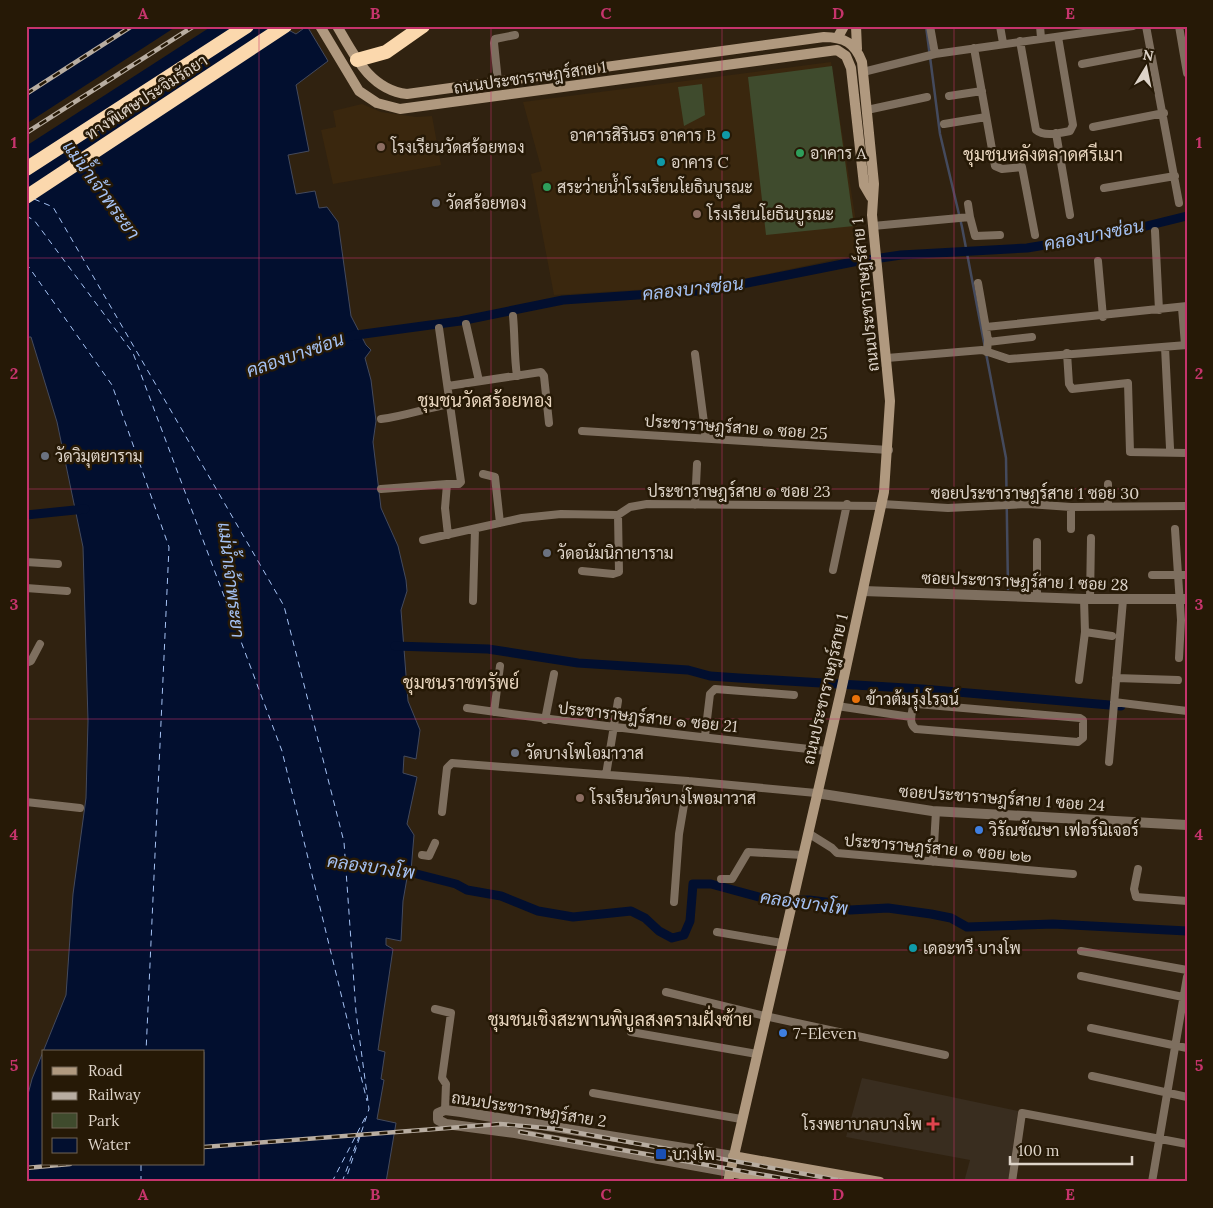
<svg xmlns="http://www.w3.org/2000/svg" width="1213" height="1208" viewBox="0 0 1213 1208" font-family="Lora,Sarabun,serif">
<rect width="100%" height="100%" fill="#302210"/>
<path fill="#3a270e" d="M831,62l30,192 -146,31 -161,10 -23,-121 11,-3 -19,-69z
M362,104l19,8 35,5 16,-1 9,49 -108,19 -12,-54 15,-3 -3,-16z"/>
<path fill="#392d1f" d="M862,1078l156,33 -10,71h-44l6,-22 -124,-23z"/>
<path fill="#3f4b2d" d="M832,66l22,160 -88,9 -18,-158z
M702,84l3,31 -21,11 -6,-39z"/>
<path fill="#020f2f" stroke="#444a5d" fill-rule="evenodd" d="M26,26h255l15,8 11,-8 21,35 -32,24 13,66 -21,4 8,39 19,-3 4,17 8,-1 11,15 13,94 15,29 5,5 -6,8 6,22 5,41 -3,21 8,66 17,38 8,34 1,11 -6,19 7,91 12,29 -4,29 -12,-3 -1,17 14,4 -10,47 7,11 -3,36 6,5 -10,2 -4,23 -2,40 -15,-3v7l7,4 -15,101 7,2 -4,27 3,1 -7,39 19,4 -10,59h-360v-80l6,-23 34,-84 7,-101 13,-96 2,-77 -5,-174 -26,-125 -26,-85h-5zM44,1052h160v112h-160z"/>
<path fill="#302210" d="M177,26h35l-186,120v-22z"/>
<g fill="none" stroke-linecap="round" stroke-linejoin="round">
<path stroke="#444a5d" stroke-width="2.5" d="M926,26l14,108 22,93 44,231 2,131"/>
<path stroke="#020f2f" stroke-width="9" d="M349,336l111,-15 103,-21 149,-10 141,-28 48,-7 126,-7 91,-15 69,-17
M26,515l59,-6
M395,646l93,3 90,14 110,7 22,6 29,2 183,11 199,17
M401,870l55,14 11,6 34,6 37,15 35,6 58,-6 14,7 14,13 13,7 12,-3 6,-14 3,-37h18l63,17 35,-1 24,3 17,7 38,-2 43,6 20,4 16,9 86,-3 134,7"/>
<path stroke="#a5c2f4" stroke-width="1" stroke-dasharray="6 5" stroke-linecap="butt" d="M34,199l19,8 231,399 60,236 12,170 13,97 -24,73
M26,216l8,4 99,133 149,398 85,350
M26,263l86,122 57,162 -23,505
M141,1182v-18
M332,1182l35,-68
M342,1182l19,-51"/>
<path stroke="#7e6f5f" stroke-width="8" d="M930,26l5,28
M1000,26l3,17
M1040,26l1,12
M1146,26l33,177
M1179,26l8,47
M1020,41l16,89c8,7 24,3 34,1l3,-6 -15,-88
M974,48l21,118 7,3 20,-2 13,68
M1082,64l69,-13
M863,72l72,-18 198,-28
M498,82l-4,-39 1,-4 20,-4
M949,96l33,-5
M867,110l60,-13
M944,124l42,-7
M1093,127l71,-14
M1056,133l14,82
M1104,188l71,-12
M968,204l2,13
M873,226l97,-9 5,19 25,-1
M1155,231l4,79
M1098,261l5,56
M978,283l10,57 -1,12
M1182,308l3,37
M513,316c2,21 1,40 4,60
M466,324l13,57
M986,327l201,-21
M439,328l22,154 -2,2h-12l-2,24 3,27
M988,342l44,-5
M1165,347l5,101
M1067,353l2,31 3,5 56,-6 2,69 57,1
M695,354l11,84
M887,358l95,-8 27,9 178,-14
M448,386l93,-14 3,4 5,47
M381,419c24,-3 45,-11 69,-15
M582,431l307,19
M483,474l12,3 5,46
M1108,484v22
M381,489l66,-5
M882,504l66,4 80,-4 43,3 116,-1
M695,505l2,-41
M1071,507v22
M1175,529l6,91 -2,38
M423,540l99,-22 39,-4 57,1 12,-8 17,-3 235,2
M26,562l32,2
M833,570l14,-66
M582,571l31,3 6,-2 -1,-57
M1152,575h35
M26,588l41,3
M1037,598v-56
M1084,599l1,33 27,4
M1090,599l1,-61
M473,601l2,-72
M26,663l5,-2 9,-17
M1116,678l62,2
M1079,680l6,-48
M1114,702l73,9
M917,704l163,14 3,2v18l-5,4 -162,-13c-8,-5 -4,-15 -3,-23z
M837,706l74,11
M467,708c120,17 240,30 360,43
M494,712l6,-46
M545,720l9,-46
M705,736l5,-42 5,-5 79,6
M1109,762l14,-162
M606,775l12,-74
M26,802l54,6
M442,812l5,-44 5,-5 236,18 128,12
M808,833l24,15 5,5 236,21
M422,855l7,1 6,-13
M933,862l3,-51
M1138,869l-4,20 2,8 51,4
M721,879h11l16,-27 55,3
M674,902l5,-68 9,-53
M717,932l65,11
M1081,951l106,19
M1081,976l102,21
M666,992l99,24 180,39
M435,1009l16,4 -9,65 4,6 -1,26
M1091,1028l96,20
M631,1032l126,22
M1092,1076l95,21
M593,1093l148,26
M1012,1182l10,-69 165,31
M1152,1182l35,-205"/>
<path stroke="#7e6f5f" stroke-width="10" d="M863,591l221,8h103
M816,793l116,18 255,14
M730,1172l-215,-39 -69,-9 -8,-4v-7l7,-3 16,2 272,44"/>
<path stroke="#b0997f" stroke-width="10" d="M320,26l39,65 18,12 23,6 437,-59 9,6 5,12 13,117 7,12
M337,26c17,29 33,64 70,68l417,-57c20,0 31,6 38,25l12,122 -2,31 18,186 -6,91 -43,199 -113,491
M856,26l1,23
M838,37l6,-11
M733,1156l147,26
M730,1172l53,10"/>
<path stroke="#fbd8ad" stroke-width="14" d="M357,60l29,-8 37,-26
M26,169l221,-143
M26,197l259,-171"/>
<g stroke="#b8ada1" stroke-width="4.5">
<path id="rail" d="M26,94l106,-68
M26,133l168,-107
M520,1132l284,50
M204,1147l296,-23 57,5 292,53
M26,1168l44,-4"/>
</g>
<use href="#rail" stroke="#261906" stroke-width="2.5" stroke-dasharray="8" stroke-linecap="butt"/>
</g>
<path fill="none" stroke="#c6346c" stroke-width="1" stroke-opacity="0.55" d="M259,26v1156M491,26v1156M722,26v1156M954,26v1156M26,258h1161M26,489h1161M26,719h1161M26,950h1161"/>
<g fill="#0f9aa8" stroke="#261906" stroke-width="2">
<circle cx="726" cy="135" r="5"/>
<circle cx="661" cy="162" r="5"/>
<circle cx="913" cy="948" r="5"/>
</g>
<g fill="#8d6e63" stroke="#261906" stroke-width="2">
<circle cx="381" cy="147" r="5"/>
<circle cx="697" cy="214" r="5"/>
<circle cx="580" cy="798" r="5"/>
</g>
<g fill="#2e9e5b" stroke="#261906" stroke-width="2">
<circle cx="800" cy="153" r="5"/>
<circle cx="547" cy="187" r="5"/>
</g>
<g fill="#6b7280" stroke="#261906" stroke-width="2">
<circle cx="436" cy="203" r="5"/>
<circle cx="45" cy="456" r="5"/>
<circle cx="547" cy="553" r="5"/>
<circle cx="515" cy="753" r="5"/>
</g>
<circle fill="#e8710a" stroke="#261906" stroke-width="2" cx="856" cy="699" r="5"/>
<g fill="#3f7fe0" stroke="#261906" stroke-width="2">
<circle cx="979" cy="830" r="5"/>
<circle cx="783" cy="1033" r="5"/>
</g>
<path fill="#e0444e" stroke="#261906" stroke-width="2" d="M930.5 1116.5h5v5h5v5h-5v5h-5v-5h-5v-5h5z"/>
<rect fill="#1a4fb4" stroke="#261906" stroke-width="2" x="655" y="1148" width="12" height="12" rx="2.5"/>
<g text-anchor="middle" stroke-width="5" stroke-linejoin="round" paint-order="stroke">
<g font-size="16" fill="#ded4c9" stroke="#261906">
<text transform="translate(530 77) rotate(-8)" y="6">ถนนประชาราษฎร์สาย 1</text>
<text transform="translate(146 97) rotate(-33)" y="6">ทางพิเศษประจิมรัถยา</text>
<text transform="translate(865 295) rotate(-96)" y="6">ถนนประชาราษฎร์สาย 1</text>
<text transform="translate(736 427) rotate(4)" y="6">ประชาราษฎร์สาย ๑ ซอย 25</text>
<text x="739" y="497">ประชาราษฎร์สาย ๑ ซอย 23</text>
<text x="1035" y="499">ซอยประชาราษฎร์สาย 1 ซอย 30</text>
<text transform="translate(1025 581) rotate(2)" y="6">ซอยประชาราษฎร์สาย 1 ซอย 28</text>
<text transform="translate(825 689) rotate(-77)" y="6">ถนนประชาราษฎร์สาย 1</text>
<text transform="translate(648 717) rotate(6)" y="6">ประชาราษฎร์สาย ๑ ซอย 21</text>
<text transform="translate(1002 798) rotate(4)" y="6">ซอยประชาราษฎร์สาย 1 ซอย 24</text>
<text transform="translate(938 848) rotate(5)" y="6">ประชาราษฎร์สาย ๑ ซอย ๒๒</text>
<text transform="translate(529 1109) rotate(9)" y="6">ถนนประชาราษฎร์สาย 2</text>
</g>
<g font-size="16" fill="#ded4c9" stroke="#261906" text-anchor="start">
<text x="716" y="141" text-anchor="end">อาคารสิรินธร อาคาร B</text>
<text x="391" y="153">โรงเรียนวัดสร้อยทอง</text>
<text x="810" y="159">อาคาร A</text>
<text x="671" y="168">อาคาร C</text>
<text x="557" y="193">สระว่ายนํ้าโรงเรียนโยธินบูรณะ</text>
<text x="446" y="209">วัดสร้อยทอง</text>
<text x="707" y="220">โรงเรียนโยธินบูรณะ</text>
<text x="55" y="462">วัดวิมุตยาราม</text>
<text x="557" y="559">วัดอนัมนิกายาราม</text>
<text x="866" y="705">ข้าวต้มรุ่งโรจน์</text>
<text x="525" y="759">วัดบางโพโอมาวาส</text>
<text x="590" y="804">โรงเรียนวัดบางโพอมาวาส</text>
<text x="989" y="836">วิรัณชัณษา เฟอร์นิเจอร์</text>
<text x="923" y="954">เดอะทรี บางโพ</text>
<text x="793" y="1039">7-Eleven</text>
<text x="922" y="1130" text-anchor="end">โรงพยาบาลบางโพ</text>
<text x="672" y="1160">บางโพ</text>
</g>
<g font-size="18" fill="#e8d5be" stroke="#261906">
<text x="1043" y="161">ชุมชนหลังตลาดศรีเมา</text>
<text x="485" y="407">ชุมชนวัดสร้อยทอง</text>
<text x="461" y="689">ชุมชนราชทรัพย์</text>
<text x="620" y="1026">ชุมชนเชิงสะพานพิบูลสงครามฝั่งซ้าย</text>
</g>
<g font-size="18" font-style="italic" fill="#a5c2f4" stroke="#261906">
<text transform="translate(101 190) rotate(54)" y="6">แม่น้ำเจ้าพระยา</text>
<text transform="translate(1094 235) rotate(-11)" y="6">คลองบางซ่อน</text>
<text transform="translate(693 289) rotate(-6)" y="6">คลองบางซ่อน</text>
<text transform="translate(295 355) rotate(-19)" y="6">คลองบางซ่อน</text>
<text transform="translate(231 580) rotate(83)" y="6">แม่น้ำเจ้าพระยา</text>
<text transform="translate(371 867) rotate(8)" y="6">คลองบางโพ</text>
<text transform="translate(804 903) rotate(8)" y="6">คลองบางโพ</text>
</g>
</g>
<rect width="1213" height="1208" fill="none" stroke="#261906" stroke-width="55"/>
<rect x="42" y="1050" width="162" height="115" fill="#261906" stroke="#706454"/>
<rect x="52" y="1067" width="25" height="8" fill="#b0997f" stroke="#706454"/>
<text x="88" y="1076" font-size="15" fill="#ded4c9">Road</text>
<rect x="52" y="1092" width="25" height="8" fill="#b8ada1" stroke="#706454"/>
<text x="88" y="1100" font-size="15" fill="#ded4c9">Railway</text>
<rect x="52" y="1113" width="25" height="15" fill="#3f4b2d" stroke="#706454"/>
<text x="88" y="1126" font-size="15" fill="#ded4c9">Park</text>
<rect x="52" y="1138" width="25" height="15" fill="#020f2f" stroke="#706454"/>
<text x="88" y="1150" font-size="15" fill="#ded4c9">Water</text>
<g transform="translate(1146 68) rotate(10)" stroke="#261906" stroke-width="4" paint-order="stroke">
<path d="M0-4L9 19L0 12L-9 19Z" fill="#ded4c9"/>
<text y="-8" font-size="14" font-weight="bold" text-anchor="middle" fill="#ded4c9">N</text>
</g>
<path d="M1010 1156v8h122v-8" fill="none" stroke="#ded4c9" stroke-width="2.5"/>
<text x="1018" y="1156" font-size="15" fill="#ded4c9" stroke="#261906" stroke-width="4" paint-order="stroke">100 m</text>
<rect x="28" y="28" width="1158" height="1152" fill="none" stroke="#c6346c" stroke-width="2"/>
<g font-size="16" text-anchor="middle" font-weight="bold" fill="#c6346c">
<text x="143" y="19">A</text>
<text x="375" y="19">B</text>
<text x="606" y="19">C</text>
<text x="838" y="19">D</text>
<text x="1070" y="19">E</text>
<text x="14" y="148">1</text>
<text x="1199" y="148">1</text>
<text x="14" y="379">2</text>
<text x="1199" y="379">2</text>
<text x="14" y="610">3</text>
<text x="1199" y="610">3</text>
<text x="14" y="840">4</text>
<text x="1199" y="840">4</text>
<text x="14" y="1071">5</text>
<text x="1199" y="1071">5</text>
<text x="143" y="1200">A</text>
<text x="375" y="1200">B</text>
<text x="606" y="1200">C</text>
<text x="838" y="1200">D</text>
<text x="1070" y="1200">E</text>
</g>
</svg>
